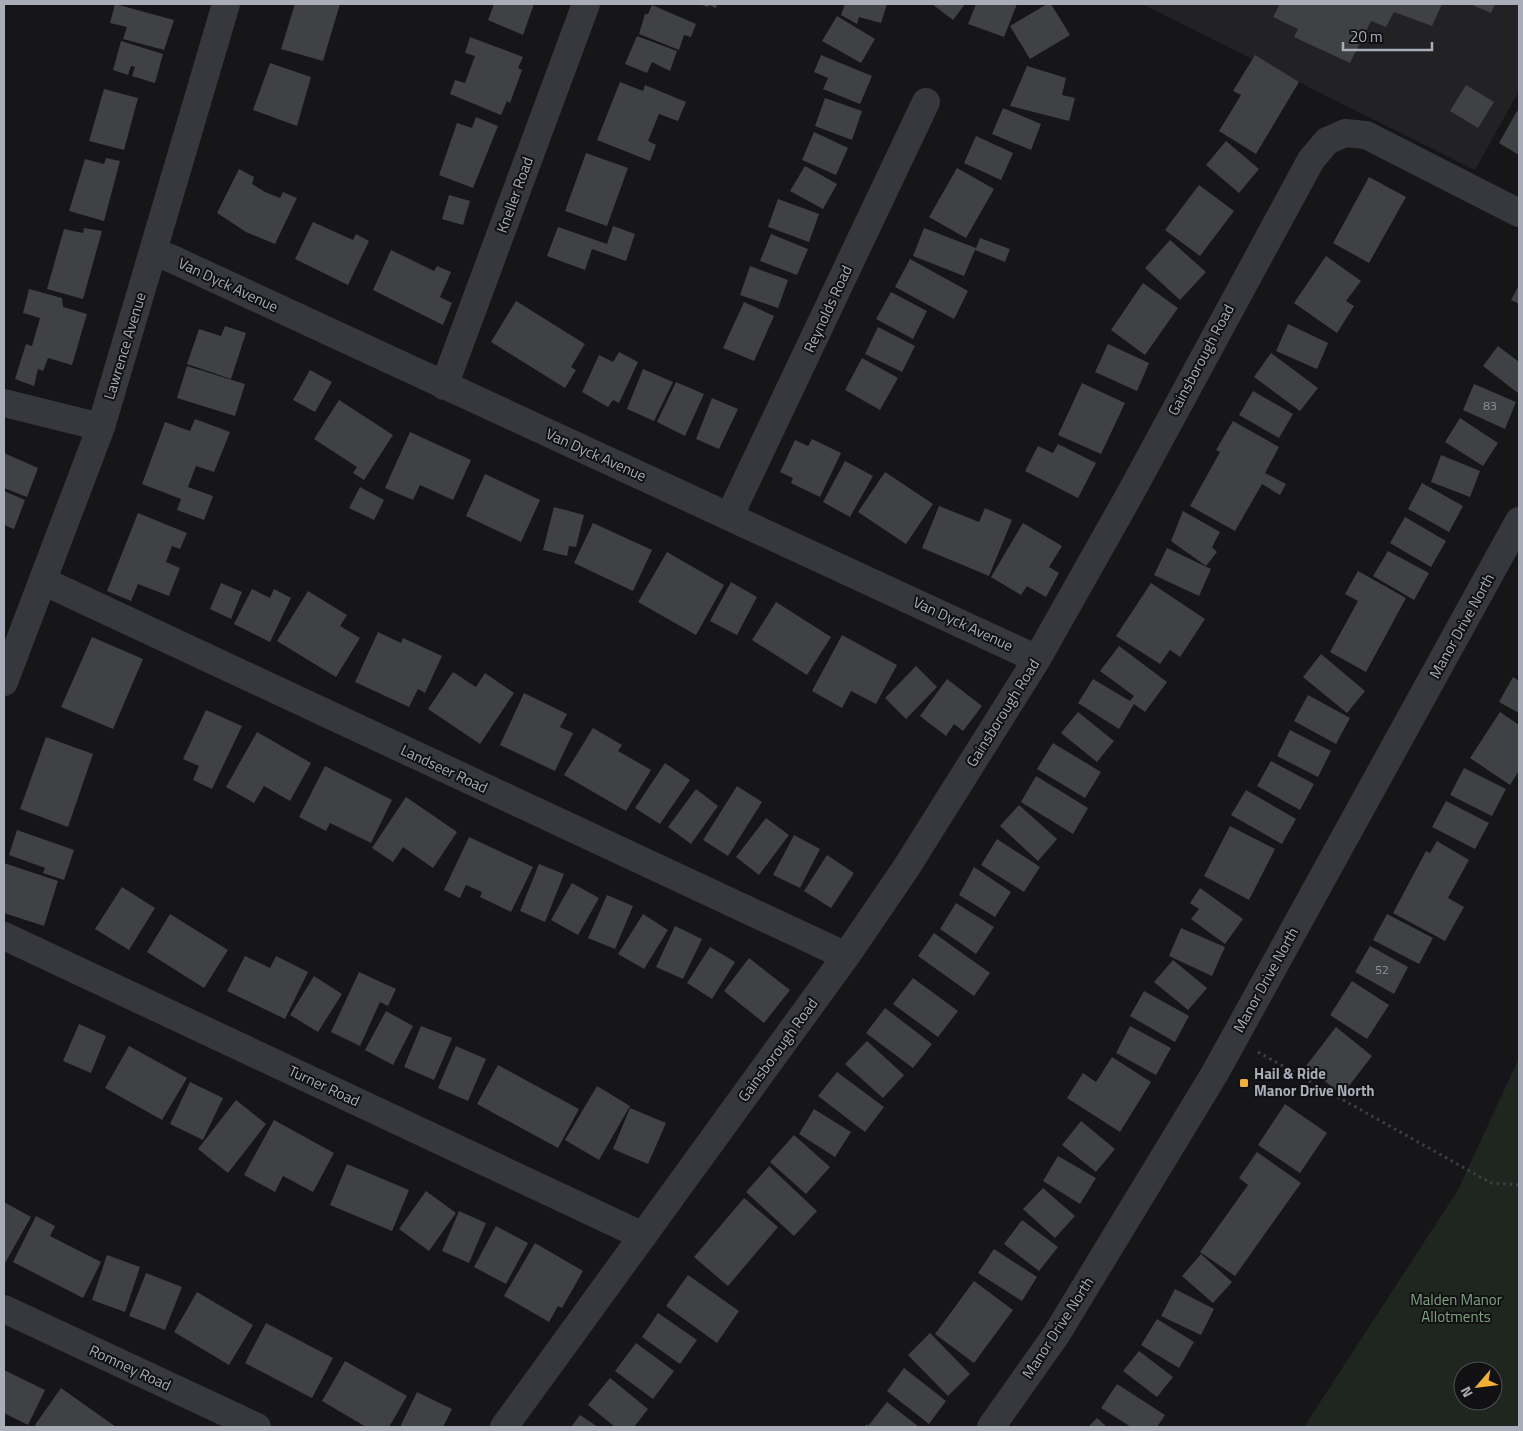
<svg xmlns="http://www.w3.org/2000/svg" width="1523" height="1431" viewBox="0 0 1523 1431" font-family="'Titillium Web',sans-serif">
<rect width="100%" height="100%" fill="#161618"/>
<path fill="#222225" d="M1142,4h377v87l-44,79z"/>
<path fill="#1e261f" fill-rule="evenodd" d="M1519,1058v369h-215l154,-237zM1463,1371h30v30h-30z"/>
<path fill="#404145" d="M115,4l59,16 -10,30 -41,-11 4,-12 -17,-4z
M295,4h45l-17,57 -42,-12z
M494,4h40l-11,31 -35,-15z
M699,4h18l-1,4 -7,-3 -1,2z
M845,4h42l-6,19 -22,-6 -2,7 -16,-9z
M932,4h33l-12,16z
M976,4h41l-13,33 -36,-13z
M1047,4h4l19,31 -40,24 -20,-33z
M1280,4h162l-10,22 -38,-14 -8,15 -15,-6 -21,42 -56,-26 4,-8 -25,-12z
M1470,4h25l-4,9z
M652,5l44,19 -5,13 -7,-2 -5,15 -40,-16 6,-20h3z
M837,16l38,23 -14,24 -39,-22z
M637,36l40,15 -7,20 -18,-9 -5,11 -22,-9z
M470,37l53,20 -5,11 4,2 -12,33 -3,-2 -6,14 -51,-21 5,-14 10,3 10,-27 -10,-3z
M121,41l42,13 -8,29 -23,-7 3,-9 -4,-1 -3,9 -15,-5z
M821,55l51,21 -12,28 -37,-15 5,-11 -14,-6z
M1255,55l44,27 -43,72 -37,-23 22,-36 -8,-4z
M270,63l41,14 -14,49 -44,-16z
M1027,66l39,12 -4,17 13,3 -6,23 -59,-15z
M620,82l23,9 2,-6 41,17 -8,19 -19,-7 -11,27 8,4 -6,16 -53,-21z
M1466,85l28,17 -16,26 -28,-17z
M104,89l34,9 -14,52 -35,-9z
M825,98l37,13 -10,29 -37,-14z
M1003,108l38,16 -10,26 -39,-16z
M1517,111l2,1v43l-20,-12z
M476,117l22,9 -25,62 -34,-13 18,-52 15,5z
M814,132l34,16 -12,27 -34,-15z
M976,136l37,17 -12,27 -37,-17z
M1226,141l33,28 -20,24 -33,-28z
M586,153l42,15 -21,58 -42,-15z
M106,158l14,3 -16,60 -35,-10 16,-52 19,5z
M805,166l32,18 -14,25 -33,-18z
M957,168l37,21 -28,49 -37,-21z
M239,169l15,8 -2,7 13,8 15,6 3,-6 14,6 -22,46 -29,-12 -29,-19z
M1369,177l37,20 -37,66 -36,-20z
M1199,185l35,26 -34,45 -35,-26z
M449,195l21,6 -7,24 -21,-6z
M778,199l41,15 -10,28 -41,-15z
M313,222l40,18 3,-6 13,7 -21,44 -53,-26z
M613,226l22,8 -9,27 -34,-12 -7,21 -38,-14 11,-29 49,17z
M84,228l18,3 -19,68 -36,-10 17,-60 19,4z
M924,228l52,20 4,-10 30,11 -5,13 -30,-12 -11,26 -51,-20z
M771,234l37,15 -11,26 -37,-14z
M1170,240l36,32 -26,28 -35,-32z
M391,250l43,21 3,-5 14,6 -11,25 12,6 -9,22 -70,-35z
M1326,256l35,25 -15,20 8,5 -17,27 -43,-30z
M910,259l58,32 -14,28 -59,-32z
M750,266l38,14 -10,28 -38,-13z
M1143,283l35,25 -33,47 -34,-25z
M1519,285v19l-8,-4z
M29,289l33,9 1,9 24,7 -15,51 -24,-7 -5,13 -5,-2 -4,17 -19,-7 11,-35 6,2 8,-28 -17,-5z
M891,292l36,19 -14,28 -37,-20z
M516,301l69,43 -14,23 5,3 -11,18 -74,-46z
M744,302l30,14 -20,45 -31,-13z
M1288,324l40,19 -11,26 -41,-18z
M225,326l21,7 -15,46 -44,-15 12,-35 22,7z
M878,327l37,19 -13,26 -37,-18z
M1108,344l41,19 -12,28 -42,-19z
M1498,346l21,16v29l-1,2 -35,-27z
M619,352l19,10 -19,41 -6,-3 -5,7 -26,-15 17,-37 14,7z
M1271,353l47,35 -18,23 -46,-34z
M862,358l36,20 -18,32 -35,-20z
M187,366l58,18 -10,32 -58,-18z
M643,369l30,13 -19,39 -27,-12z
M310,370l22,12 -17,30 -22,-12z
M676,382l28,12 -19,42 -28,-14z
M1082,383l43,20 -24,51 -43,-19z
M1474,384l42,18 -11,27 -42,-19z
M1253,391l40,23 -14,24 -40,-23z
M712,398l26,11 -19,40 -23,-10z
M339,400l54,35 -29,45 -11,-7 4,-6 -43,-28z
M1460,418l38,25 -15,23 -38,-24z
M195,419l35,13 -16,40 -18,-6 -8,21 25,9 -9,24 -27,-10 4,-11 -39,-15 23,-62 25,9z
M1233,421l46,26 -14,26 21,11 -6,11 -18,-11 -27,47 -45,-25 30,-54 -4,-2z
M410,432l61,28 -18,40 -33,-15 -7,15 -28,-12z
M812,439l29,14 -21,44 -29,-14 2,-5 -13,-6 15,-32 13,6z
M1058,444l38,19 -18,35 -53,-27 13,-25 15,7z
M4,453l34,15 -11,29 -23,-9z
M1441,455l39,16 -10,26 -39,-15z
M845,461l28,15 -23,41 -27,-15z
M885,472l48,32 -27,40 -48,-32z
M485,474l55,26 -19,42 -55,-26z
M1422,483l41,23 -14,26 -41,-23z
M360,487l24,13 -10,20 -25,-12z
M4,491l21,9 -11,29 -10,-4z
M939,506l40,16 6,-14 27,12 -23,56 -67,-28z
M554,507l30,8 -8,32 -7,-1 -2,10 -24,-6z
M1183,511l37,21 -8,15 5,5 -11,14 -35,-25z
M138,513l49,20 -7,16 -8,-3 -6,16 14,6 -11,28 -31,-12 -7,17 -24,-10z
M1405,517l41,24 -15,26 -41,-24z
M593,523l59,27 -19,41 -59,-28z
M1023,523l39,23 -13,21 10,6 -13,24 -19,-11 -6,9 -30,-18z
M1167,548l44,21 -12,27 -45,-21z
M1388,551l41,22 -15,27 -41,-24z
M667,552l57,33 -28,50 -58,-33z
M1358,571l48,27 -40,74 -36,-20 28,-51 -13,-7z
M731,582l26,15 -20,38 -27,-14z
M221,583l21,9 -11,27 -21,-10z
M1151,583l54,36 -25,38 -10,-7 -10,14 -44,-28z
M252,589l18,9 4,-9 17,9 -21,44 -36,-18z
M308,591l39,24 -7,11 20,12 -24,39 -59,-36z
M776,602l55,35 -24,38 -55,-35z
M378,632l23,11 2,-5 39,18 -17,37 -7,-4 -9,18 -54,-25z
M842,635l55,30 -21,39 -25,-13 -9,17 -30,-17z
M92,637l51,22 -30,70 -52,-22z
M1119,646l48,36 -22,30 -11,-8 -15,25 -41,-26 15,-24 37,22 4,-5 -34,-25z
M1321,654l44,37 -18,22 -44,-36z
M916,666l21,21 -31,32 -21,-21z
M453,672l23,15 9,-14 29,20 -34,51 -52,-35z
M1513,677l6,4v32l-20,-11z
M947,679l35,27 -19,25 -9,-7 -8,12 -26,-20z
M524,693l43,21 -7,13 13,6 -18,38 -55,-26z
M1308,695l42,23 -14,26 -42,-23z
M206,710l36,16 -30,63 -19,-9 6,-14 -16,-7z
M1078,712l36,29 -17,21 -36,-29z
M1500,712l19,13v46l-9,14 -40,-27z
M593,728l29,17 -4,6 33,19 -25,41 -62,-36z
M1290,730l41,21 -13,26 -41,-21z
M257,732l54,31 -21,38 -26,-15 -10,17 -28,-16z
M46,737l47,17 -25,73 -48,-18z
M1053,743l48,29 -16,26 -48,-29z
M1271,761l43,23 -14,26 -43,-24z
M665,763l25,17 -30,44 -25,-16z
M325,766l67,34 -21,43 -41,-20 -4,8 -27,-14z
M1464,768l42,21 -14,27 -42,-21z
M1036,776l52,32 -15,26 -52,-32z
M737,786l25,16 -34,54 -25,-16z
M696,789l22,17 -27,38 -23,-17z
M1246,790l50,29 -14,25 -51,-29z
M406,797l51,35 -24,36 -30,-21 -10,15 -21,-14z
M1446,801l43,22 -14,26 -43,-22z
M1019,805l38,34 -19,22 -38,-35z
M766,818l23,17 -30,40 -23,-18z
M1230,826l45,23 -26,51 -45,-24z
M17,830l57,20 -10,30 -21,-7 2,-5 -36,-13z
M794,835l26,14 -20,39 -27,-13z
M469,837l64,30 -22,45 -31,-15 2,-5 -16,-7 -6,13 -16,-8z
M997,839l43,28 -16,25 -43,-27z
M1437,841l32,19 -21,38 16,9 -19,34 -52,-28 33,-62 4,2z
M827,855l27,18 -23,35 -27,-17z
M4,863l54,18 -14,45 -40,-13z
M539,864l25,10 -19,48 -25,-11z
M974,867l37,25 -16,25 -36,-22z
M572,883l27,15 -21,37 -27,-15z
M122,887l33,21 -26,42 -34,-21z
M1200,888l43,31 -18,25 -34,-25 8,-10 -9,-6z
M607,895l26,11 -18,43 -27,-11z
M956,903l38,24 -18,27 -36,-25z
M170,914l58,36 -24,38 -57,-36z
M643,914l25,16 -24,39 -26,-15z
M1387,914l46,24 -14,26 -46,-24z
M675,926l27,13 -19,40 -27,-12z
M1181,928l44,19 -13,29 -43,-20z
M934,933l56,40 -16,23 -56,-40z
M1370,946l38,21 -14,27 -39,-22z
M710,947l25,15 -23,37 -25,-16z
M245,956l25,12 6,-12 32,16 -23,47 -58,-28z
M749,958l41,32 -26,33 -40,-32z
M1173,960l34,28 -19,22 -34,-28z
M359,972l37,17 -8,17 -8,-4 -20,44 -29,-14z
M314,976l28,18 -24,38 -28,-17z
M913,978l45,33 -20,26 -45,-33z
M1352,981l37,24 -22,34 -37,-24z
M1144,991l45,25 -14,26 -45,-26z
M885,1008l47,36 -19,24 -47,-35z
M386,1011l27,15 -20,39 -28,-15z
M79,1024l27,12 -15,37 -28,-12z
M421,1026l31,12 -18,42 -30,-13z
M1130,1026l41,22 -15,27 -40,-22z
M1336,1027l36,29 -30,39 -36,-29z
M867,1041l37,34 -21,23 -38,-34z
M129,1046l58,32 -25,42 -57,-32z
M456,1046l30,13 -18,42 -30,-13z
M1112,1057l39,25 -31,50 -53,-34 16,-25 13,9z
M498,1065l81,44 -21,39 -81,-44z
M837,1072l47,35 -19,25 -47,-36z
M190,1082l33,16 -20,42 -33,-16z
M597,1086l33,20 -31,54 -34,-20z
M236,1100l30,24 -38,49 -30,-24z
M1285,1104l42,29 -27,40 -42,-28z
M630,1108l36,15 -18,41 -35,-15z
M814,1109l37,23 -16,25 -36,-23z
M274,1120l60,33 -21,39 -30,-16 -8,16 -31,-17z
M1081,1121l34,28 -19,23 -34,-27z
M794,1135l36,32 -24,27 -36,-32z
M1257,1152l44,31 -66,93 -35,-24 48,-67 -9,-7z
M1058,1156l38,22 -16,26 -37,-23z
M347,1164l62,26 -17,41 -62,-26z
M769,1166l48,45 -23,25 -48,-44z
M1043,1188l32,28 -20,22 -32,-29z
M426,1191l30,22 -27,38 -30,-22z
M744,1198l34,29 -50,59 -34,-29z
M4,1202l27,15 -26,46h-1z
M459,1211l27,12 -17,40 -27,-12z
M36,1216l19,10 -5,10 51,26 -18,36 -70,-36z
M1022,1220l36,27 -19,24 -35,-27z
M496,1226l32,17 -22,41 -32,-17z
M535,1243l48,28 -21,37 -4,-2 -9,16 -45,-26z
M994,1249l43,28 -15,24 -44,-28z
M1201,1254l31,28 -19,21 -31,-27z
M107,1255l33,12 -15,45 -33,-12z
M146,1273l36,14 -17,43 -36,-14z
M688,1275l51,36 -22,32 -51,-37z
M974,1281l39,29 -39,53 -39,-29z
M1175,1289l39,20 -13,26 -40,-19z
M197,1292l56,33 -24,40 -55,-33z
M658,1313l39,27 -17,24 -38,-27z
M1157,1319l37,23 -15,26 -38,-23z
M266,1323l67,35 -21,40 -67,-35z
M930,1333l40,41 -22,22 -40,-41z
M636,1343l38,28 -21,28 -38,-28z
M1139,1351l34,26 -16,20 -34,-26z
M345,1361l62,35 -18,31h-23l-44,-26z
M904,1368l42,33 -17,23 -42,-33z
M4,1370l41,20 -17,35 -24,-12z
M610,1378l38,31 -14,18h-19l-27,-22z
M1117,1384l48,31 -8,12h-26l-30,-19z
M61,1388l55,39h-78l-3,-2z
M417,1392l35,17 -9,18h-43z
M887,1402l32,25h-55l3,-3 1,2z
M580,1415l18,12h-27z
M1097,1418l10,9h-19z"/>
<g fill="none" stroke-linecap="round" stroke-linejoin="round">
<path stroke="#3d3f44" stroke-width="3" stroke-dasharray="2.5 4" stroke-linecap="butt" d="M1258,1052l233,131 28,2"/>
<path stroke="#37383d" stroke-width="28" d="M153,253l17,5c289,135 579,266 867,401
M444,386l142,-382
M4,403l97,24
M730,515l196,-413
M43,581l803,375
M4,682l97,-255 125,-423
M4,936l639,300
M4,1309l253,118
M504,1427l342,-471 60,-88 131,-209 93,-165 181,-334 16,-19 18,-8 21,2 153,78
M991,1427l65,-92 159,-262 304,-552"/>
</g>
<rect fill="#f2b134" stroke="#111113" stroke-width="2" x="1239" y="1078" width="10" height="10" rx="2.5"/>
<g text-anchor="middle" stroke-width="4" stroke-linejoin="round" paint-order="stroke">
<g font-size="12" fill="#8e929b">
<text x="1490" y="410">83</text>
<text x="1382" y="974">52</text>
</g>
<g font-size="15" fill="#a8adb8" stroke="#111113">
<text transform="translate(515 195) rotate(-70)" y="5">Kneller Road</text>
<text transform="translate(228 285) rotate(25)" y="5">Van Dyck Avenue</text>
<text transform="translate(828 309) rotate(-65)" y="5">Reynolds Road</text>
<text transform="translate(125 346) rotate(-73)" y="5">Lawrence Avenue</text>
<text transform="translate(1201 360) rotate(-62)" y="5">Gainsborough Road</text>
<text transform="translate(596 455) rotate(24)" y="5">Van Dyck Avenue</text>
<text transform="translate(963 624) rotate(25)" y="5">Van Dyck Avenue</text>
<text transform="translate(1462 626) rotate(-61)" y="5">Manor Drive North</text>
<text transform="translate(1003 713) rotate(-58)" y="5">Gainsborough Road</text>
<text transform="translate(444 769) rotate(25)" y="5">Landseer Road</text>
<text transform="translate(1266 980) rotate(-61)" y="5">Manor Drive North</text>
<text transform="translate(778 1050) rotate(-54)" y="5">Gainsborough Road</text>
<text transform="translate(324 1086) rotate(25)" y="5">Turner Road</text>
<text transform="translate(1058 1328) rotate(-57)" y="5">Manor Drive North</text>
<text transform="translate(130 1368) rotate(25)" y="5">Romney Road</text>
</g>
<g font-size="15" font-weight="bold" fill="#a8adb8" stroke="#111113" text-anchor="start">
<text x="1254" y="1079">Hail &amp; Ride<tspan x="1254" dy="17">Manor Drive North</tspan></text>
</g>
<g font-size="15" fill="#7fa381" stroke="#111113">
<text x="1456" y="1305">Malden Manor<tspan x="1456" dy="17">Allotments</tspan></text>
</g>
</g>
<rect width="1523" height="1431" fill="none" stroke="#a8adb8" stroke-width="10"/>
<g transform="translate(1478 1386) rotate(242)"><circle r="24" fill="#111113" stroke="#4d4f55"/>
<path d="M0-4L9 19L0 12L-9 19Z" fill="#f2b134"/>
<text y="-8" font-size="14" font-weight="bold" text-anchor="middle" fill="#a8adb8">N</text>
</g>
<path d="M1343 42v8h89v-8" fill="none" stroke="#a8adb8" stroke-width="2.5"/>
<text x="1350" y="42" font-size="15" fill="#a8adb8" stroke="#111113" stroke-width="4" paint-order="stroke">20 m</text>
</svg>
